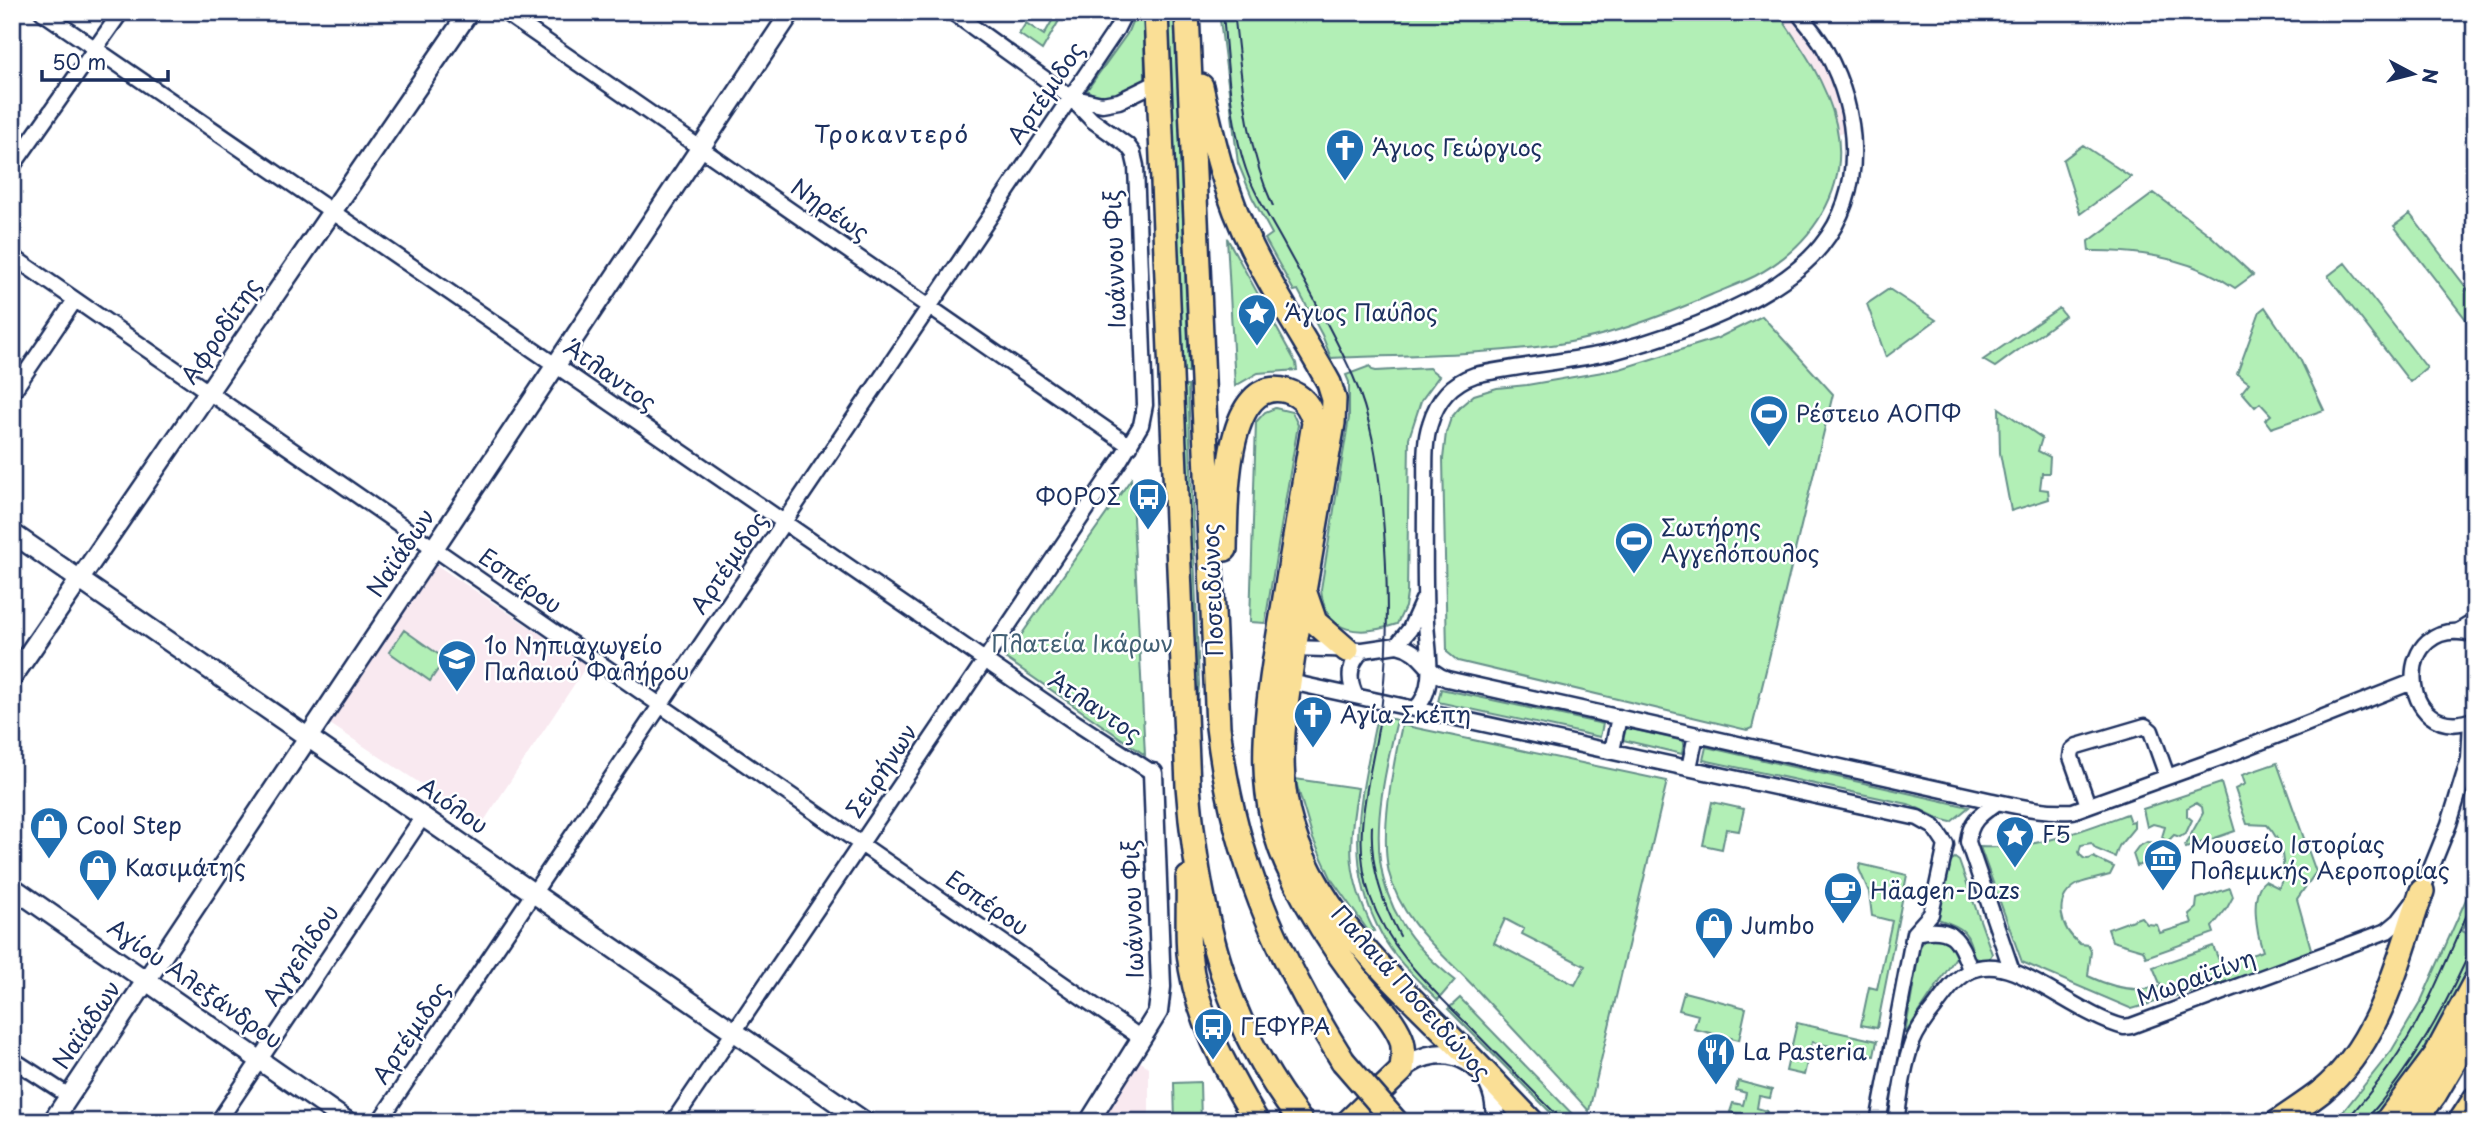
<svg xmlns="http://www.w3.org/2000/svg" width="2487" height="1134" viewBox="0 0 2487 1134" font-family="'Playpen Sans',sans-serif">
<rect width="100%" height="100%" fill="#fff"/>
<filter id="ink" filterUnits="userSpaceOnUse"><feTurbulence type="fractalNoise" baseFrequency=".0143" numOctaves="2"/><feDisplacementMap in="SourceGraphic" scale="14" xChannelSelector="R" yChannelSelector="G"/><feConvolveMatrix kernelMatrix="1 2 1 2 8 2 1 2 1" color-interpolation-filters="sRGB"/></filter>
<g filter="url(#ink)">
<path fill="#f9e9f0" d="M1777,12h21l27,37 28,81 -16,4 -6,-26 -12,-28 -17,-32z
M432,562l155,103 -105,159 -155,-102z
M1137,1060l12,7v55h-51z"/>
<path fill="#b2efb6" stroke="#668f8a" stroke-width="2" fill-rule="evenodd" d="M1057,12h7l-22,38 -23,-16 7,-11 18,12z
M1136,12h8l1,67 -4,8c-18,6 -38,17 -54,3l40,-56z
M1166,12h9l14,360h-9z
M1219,12h558c24,34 50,71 59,112 15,66 -25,122 -81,152 -14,7 -30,13 -44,19 -48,21 -100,41 -152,49 -75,11 -152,11 -228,14l-9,-23 -24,-45 -4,1 -29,-52 7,-5 -20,-37 -14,-34z
M2083,145l48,32 -51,37 -17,-54z
M2154,193l56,42 43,40 -18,13c-43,-30 -95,-38 -146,-37l-1,-9z
M2410,214l65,85v32l-81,-105z
M1227,238l69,125 1,7 -39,3 -23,13z
M2345,263l82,105 -17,14 -82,-106z
M1889,289l47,31 -50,37 -19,-53z
M2265,307l35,52 24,51 -53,18 -6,-8 6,-5 -11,-12 -5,4 -13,-15 7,-9 -12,-9 23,-63z
M2059,308l6,8 -70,51 -12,-7z
M1762,316l71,78 -81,334 -5,2 -289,-69 -11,-9 -4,-193 3,-26 5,-15 10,-12 13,-11 23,-7 30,-3 93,-16 98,-31z
M1370,366l2,4 4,1 53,-3 10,8 -18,25 -12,37 -2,156 -2,13 -8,17c-36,12 -72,12 -76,-35l28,-171v-36l-3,-7z
M1181,386h7l11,299 -3,29z
M1275,408l17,4 6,13 -33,198 -15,-1 6,-200 9,-10z
M1999,408l43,30 -4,13 12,6 -1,16h-7l-2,16 8,1 1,9 -38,12 -11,-58z
M1131,479l14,276 -140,-97z
M404,630l41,29 -15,22 -41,-29z
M1441,689l162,35 -3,13 -162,-35z
M1377,716l20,4c-25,107 -39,185 58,260l-17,20c-20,-20 -43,-40 -56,-65 -41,-73 -20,-142 -5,-219z
M1402,725l265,56 -78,330c-37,-41 -75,-81 -112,-121 -34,-37 -75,-66 -88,-117 -9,-39 4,-108 13,-148zM1505,919l19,10 -2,5 63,32 -10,19 -81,-42z
M1626,728l58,13 -2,13 -59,-14z
M1706,747l263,60 -18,15c-15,-3 -29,-13 -43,-18l-205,-44z
M2277,763l39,109 -19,27 16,57 -181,53 -110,-47 -42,-115c53,3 98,-15 147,-33l3,8 4,-1v7l-15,18 -4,11 -19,-8 -5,-6 -10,2 -2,7c3,7 8,9 14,5l21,10 -4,8c-10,3 -23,5 -32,9 -27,15 -17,45 2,60l8,1 3,6 -3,25c23,11 48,18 73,10l-8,-19 60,-21 8,19 42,-14c-6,-16 -14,-59 2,-70l14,7c9,-20 3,-48 -12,-63l-20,-1 -12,-35 10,-5 -3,-9z
M1295,779l63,9c-11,58 -11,89 16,143l-5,1 -37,-52 -19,-41z
M2221,783l14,48 -49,17 -1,-3 18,-32 -1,-6 -6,-4 -9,5v8l5,4 -6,13 -6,4 -6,-2 -7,7 -5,-5 3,-10 -12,-3 -6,3 -4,-18z
M1712,802l32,7 -5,22 -13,-2 -4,20 -19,-4z
M2147,842l14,2 4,12 -28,10 -4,-12 5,-7z
M1955,858l4,3 33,93 -3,5 -6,1 -9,-2c-6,-27 -9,-30 -36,-39l13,-59z
M1860,864l47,11 -30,153 -16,-3 8,-38 8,2 15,-68 -20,-5 -3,-24 -10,-23z
M2475,879v25l-13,27 9,4 4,-7v29l-25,54 -13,25 -61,86h-41l57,-72 29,-49z
M2230,888l3,9 -6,11 -15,19 2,6 -68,24 -3,-7 -31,-9 -4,-12 33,-12 6,7 10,1 3,8 32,-10 -3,-9 7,-6 1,-9z
M1936,937l12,4 8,9v7l-51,77 15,-87 5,-8z
M1684,992l62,16 -7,32 -45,-11 4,-14 -19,-5z
M1460,998l120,124h-20l-112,-113z
M1797,1023l80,18 -3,15 -62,-14 -8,33 -18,-4z
M1738,1081l34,9 -2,8 -11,-2 -2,12 10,3 -2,9 -35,-8 3,-9 10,2 3,-12 -10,-3z
M1200,1082l1,40h-26l-1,-39z"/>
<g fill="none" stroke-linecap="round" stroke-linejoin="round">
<g stroke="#1b2f5e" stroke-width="19">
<path id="minor" d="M42,12l1034,711 77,50
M504,12l626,434
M1070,97l32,7 17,-3 41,-20
M12,167l109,-155
M12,256l1129,782
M12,393l63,-93
M2457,632l18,-11
M2475,635c-86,-26 -78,115 0,84
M1397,645l13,-16 13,-29
M1289,648l74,2 34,-5c27,6 26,26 50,34l541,121c29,6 55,13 85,11l147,-53 192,-76
M1281,680l637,138 16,9 12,18
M1356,696c-9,-17 -7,-33 7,-46
M1415,709c23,-20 12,-60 11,-87 -2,-43 -1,-86 -1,-129 1,-22 -2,-48 5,-69 7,-24 21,-41 45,-49 46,-10 94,-13 141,-24 63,-16 164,-54 205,-105 46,-57 38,-134 5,-195 -7,-14 -19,-26 -28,-39
M1612,751l7,-34
M1689,768l7,-33
M1998,802c-17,12 -28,18 -30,40l44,129
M2088,805l-17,-48 1,-7 5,-4 68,-20 6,5 16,45
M1915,933c37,-8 44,4 55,37
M12,1059l57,37
M218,1122l206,-307
M379,1122l737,-1092 9,-18
M673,1122l447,-662 21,-35 4,-20 -9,-239 -3,-13 -6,-8 -35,-25 -22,-23 -118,-85
M1878,1122l36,-189 17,-19 15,-69
M1896,1122c4,-26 7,-54 16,-79 5,-13 14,-25 23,-36 21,-29 38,-51 79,-35 35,14 75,46 110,55l7,-1 256,-95 12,-10 23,-30 27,-67 20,-65 2,-38"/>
</g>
<g stroke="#1b2f5e" stroke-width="23">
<path id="tertiary" d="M12,533l853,589
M12,678l457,-666
M12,887l336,235
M1402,1070c43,-37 100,-4 93,52
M52,1122l739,-1110
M1089,1122l69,-110 3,-25 -8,-214"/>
</g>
<g stroke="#1b2f5e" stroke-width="28">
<path id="primary" d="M1277,646c-13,77 -22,156 15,229 18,36 40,71 65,104 14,18 35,37 44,59 4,10 2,21 1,32l-54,52
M1294,649c-7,49 -17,98 -9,148 15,101 101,176 169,244 27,27 52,54 78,81
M2386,1122l50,-67 39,-73
M2414,1122l21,-28 40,-68"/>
</g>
<g stroke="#1b2f5e" stroke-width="28">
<path id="trunk" d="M1156,12l32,774c7,95 26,194 74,277 12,21 25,40 39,59
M1187,12l31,715c15,128 57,226 125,334
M1201,86c12,55 25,111 51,162 23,47 52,90 77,135l5,16 -1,24 -39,226
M1225,549c1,-36 -3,-176 62,-158 16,5 24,16 27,32l-37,223
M1305,593l10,29 32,28
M1188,878c1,25 -1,50 1,75 6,61 37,117 68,169
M2278,1122c14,-10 30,-20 44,-31 59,-49 76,-132 100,-200
M2460,1122l15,-23"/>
</g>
<use href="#minor" stroke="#fff" stroke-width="14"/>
<use href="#tertiary" stroke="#fff" stroke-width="18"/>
<use href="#primary" stroke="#fadf96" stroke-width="23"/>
<use href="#trunk" stroke="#fadf96" stroke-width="23"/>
<path stroke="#1b2f5e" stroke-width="2" d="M1223,12c4,49 8,119 25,163 10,26 24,47 37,71 23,42 48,86 68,130 18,41 25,86 29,131 6,64 7,131 0,195 -7,65 -34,130 -12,194 18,53 60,91 99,130 31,32 63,64 95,96
M1234,12c8,66 11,133 39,194
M1372,826c-2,40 9,75 28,110
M2344,1122c35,-37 64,-79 86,-125 16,-33 29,-67 45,-99
M2364,1122c49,-55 82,-115 111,-182"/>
<g stroke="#1b2f5e" stroke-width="28" stroke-linecap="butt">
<path id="trunk-bridge" d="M1343,1061l53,61"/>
</g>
<use href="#trunk-bridge" stroke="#fadf96" stroke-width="23"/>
</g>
</g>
<defs>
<g id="church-pin" transform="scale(2.0125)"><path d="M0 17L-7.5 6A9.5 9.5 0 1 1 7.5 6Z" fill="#1f6fb2" stroke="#fff"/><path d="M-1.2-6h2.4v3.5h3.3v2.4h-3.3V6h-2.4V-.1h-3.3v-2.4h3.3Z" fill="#fff"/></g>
<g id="sight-pin" transform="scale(2.0125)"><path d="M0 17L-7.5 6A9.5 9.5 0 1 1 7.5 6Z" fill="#1f6fb2" stroke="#fff"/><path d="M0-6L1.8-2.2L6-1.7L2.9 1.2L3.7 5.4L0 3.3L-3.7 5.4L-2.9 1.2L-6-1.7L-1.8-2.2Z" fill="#fff"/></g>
<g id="stadium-pin" transform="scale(2.0125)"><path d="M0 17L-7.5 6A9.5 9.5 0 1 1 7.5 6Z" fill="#1f6fb2" stroke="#fff"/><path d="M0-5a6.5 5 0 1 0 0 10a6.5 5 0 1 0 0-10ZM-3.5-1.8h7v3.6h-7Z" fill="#fff"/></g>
<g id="bus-pin" transform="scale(2.0125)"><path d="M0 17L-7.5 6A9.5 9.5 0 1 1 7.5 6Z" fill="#1f6fb2" stroke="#fff"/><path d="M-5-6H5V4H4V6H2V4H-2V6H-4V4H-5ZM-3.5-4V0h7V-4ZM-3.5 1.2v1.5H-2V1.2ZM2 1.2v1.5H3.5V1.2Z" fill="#fff"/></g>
<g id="school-pin" transform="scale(2.0125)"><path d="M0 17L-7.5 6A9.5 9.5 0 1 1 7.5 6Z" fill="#1f6fb2" stroke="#fff"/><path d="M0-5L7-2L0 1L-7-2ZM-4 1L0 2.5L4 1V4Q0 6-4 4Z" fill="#fff"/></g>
<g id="shop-pin" transform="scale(2.0125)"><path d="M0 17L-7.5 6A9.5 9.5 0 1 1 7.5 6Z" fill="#1f6fb2" stroke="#fff"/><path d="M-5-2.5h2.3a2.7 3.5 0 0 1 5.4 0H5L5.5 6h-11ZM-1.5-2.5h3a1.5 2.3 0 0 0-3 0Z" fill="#fff"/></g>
<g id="museum-pin" transform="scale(2.0125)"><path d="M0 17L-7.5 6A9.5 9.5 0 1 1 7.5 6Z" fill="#1f6fb2" stroke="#fff"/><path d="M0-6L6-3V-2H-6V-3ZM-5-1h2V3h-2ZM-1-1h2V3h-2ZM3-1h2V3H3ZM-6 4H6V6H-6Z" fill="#fff"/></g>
<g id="cafe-pin" transform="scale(2.0125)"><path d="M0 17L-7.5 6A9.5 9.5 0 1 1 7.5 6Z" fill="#1f6fb2" stroke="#fff"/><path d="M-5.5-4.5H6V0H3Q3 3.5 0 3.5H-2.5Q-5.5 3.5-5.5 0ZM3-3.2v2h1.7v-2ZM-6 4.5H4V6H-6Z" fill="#fff"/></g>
<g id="restaurant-pin" transform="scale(2.0125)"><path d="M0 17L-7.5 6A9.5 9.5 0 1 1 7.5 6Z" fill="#1f6fb2" stroke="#fff"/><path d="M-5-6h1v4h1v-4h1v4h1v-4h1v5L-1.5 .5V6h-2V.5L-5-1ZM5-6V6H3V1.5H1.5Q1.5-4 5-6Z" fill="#fff"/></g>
</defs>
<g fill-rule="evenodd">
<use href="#church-pin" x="1345" y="148"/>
<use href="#sight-pin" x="1257" y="313"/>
<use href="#stadium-pin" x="1769" y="414"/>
<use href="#bus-pin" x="1148" y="497"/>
<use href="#stadium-pin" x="1634" y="541"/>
<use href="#school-pin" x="457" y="659"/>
<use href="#church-pin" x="1313" y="715"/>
<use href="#shop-pin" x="49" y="826"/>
<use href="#sight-pin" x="2015" y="835"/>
<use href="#museum-pin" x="2163" y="858"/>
<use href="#shop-pin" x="98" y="868"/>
<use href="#cafe-pin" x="1843" y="891"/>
<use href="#shop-pin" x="1714" y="926"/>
<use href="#bus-pin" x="1213" y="1027"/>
<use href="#restaurant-pin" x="1716" y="1052"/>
</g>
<g text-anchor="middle" stroke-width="5" stroke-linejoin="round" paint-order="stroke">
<g font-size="23" fill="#1b2f5e" stroke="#fff">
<text transform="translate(1046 93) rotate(-56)" y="8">Αρτέμιδος</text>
<text transform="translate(830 210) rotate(35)" y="8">Νηρέως</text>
<text transform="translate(1115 259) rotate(-92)" y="8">Ιωάννου Φιξ</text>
<text transform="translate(221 331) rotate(-56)" y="8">Αφροδίτης</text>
<text transform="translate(610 375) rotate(35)" y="8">Άτλαντος</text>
<text transform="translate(401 553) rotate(-56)" y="8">Ναϊάδων</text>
<text transform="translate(729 563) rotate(-56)" y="8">Αρτέμιδος</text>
<text transform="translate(520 581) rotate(35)" y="8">Εσπέρου</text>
<text transform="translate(1213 590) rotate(-92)" y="8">Ποσειδώνος</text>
<text transform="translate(1095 707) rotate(34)" y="8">Άτλαντος</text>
<text transform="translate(882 771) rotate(-56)" y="8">Σειρήνων</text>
<text transform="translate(453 806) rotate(35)" y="8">Αιόλου</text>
<text transform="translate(987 903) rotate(35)" y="8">Εσπέρου</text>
<text transform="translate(1133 909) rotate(-92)" y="8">Ιωάννου Φιξ</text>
<text transform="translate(301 955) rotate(-56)" y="8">Αγγελίδου</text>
<text transform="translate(2196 978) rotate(-20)" y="8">Μωραϊτίνη</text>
<text transform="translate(195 984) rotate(35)" y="8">Αγίου Αλεξάνδρου</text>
<text transform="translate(1411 993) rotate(48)" y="8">Παλαιά Ποσειδώνος</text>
<text transform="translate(87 1025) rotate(-56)" y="8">Ναϊάδων</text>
<text transform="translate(411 1033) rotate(-56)" y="8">Αρτέμιδος</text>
</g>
<g font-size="23" fill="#1b2f5e" stroke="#fff" text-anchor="start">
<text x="1372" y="156">Άγιος Γεώργιος</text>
<text x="1284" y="321">Άγιος Παύλος</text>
<text x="1796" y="422">Ρέστειο ΑΟΠΦ</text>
<text x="1121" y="505" text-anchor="end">ΦΟΡΟΣ</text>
<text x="1661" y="536">Σωτήρης<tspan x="1661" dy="26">Αγγελόπουλος</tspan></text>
<text x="484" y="654">1ο Νηπιαγωγείο<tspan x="484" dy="26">Παλαιού Φαλήρου</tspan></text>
<text x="1340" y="723">Αγία Σκέπη</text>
<text x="76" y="834">Cool Step</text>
<text x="2042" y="843">F5</text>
<text x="2190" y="853">Μουσείο Ιστορίας<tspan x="2190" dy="26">Πολεμικής Αεροπορίας</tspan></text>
<text x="125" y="876">Κασιμάτης</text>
<text x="1870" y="899">Häagen-Dazs</text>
<text x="1741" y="934">Jumbo</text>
<text x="1240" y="1035">ΓΕΦΥΡΑ</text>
<text x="1743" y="1060">La Pasteria</text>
</g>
<g font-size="23" fill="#415f74" stroke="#fff">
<text x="1082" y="652">Πλατεία Ικάρων</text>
</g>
<g font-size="24" letter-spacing="2" fill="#1b2f5e" stroke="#fff">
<text x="892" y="143">Τροκαντερό</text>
</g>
</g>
<rect width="2487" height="1134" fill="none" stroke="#fff" stroke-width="42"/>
<rect x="21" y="21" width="2445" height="1092" fill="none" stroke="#1b2f5e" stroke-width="2.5" filter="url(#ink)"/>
<g transform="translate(2413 74) rotate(97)" stroke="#ffffff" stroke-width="5" paint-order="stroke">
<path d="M0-5L12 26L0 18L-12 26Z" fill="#1b2f5e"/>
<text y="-10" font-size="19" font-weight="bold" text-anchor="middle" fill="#1b2f5e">N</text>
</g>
<path d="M42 70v10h126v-10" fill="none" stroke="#1b2f5e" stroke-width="3.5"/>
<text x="52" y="70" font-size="21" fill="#1b2f5e" stroke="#ffffff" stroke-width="5" paint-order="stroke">50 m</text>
</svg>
